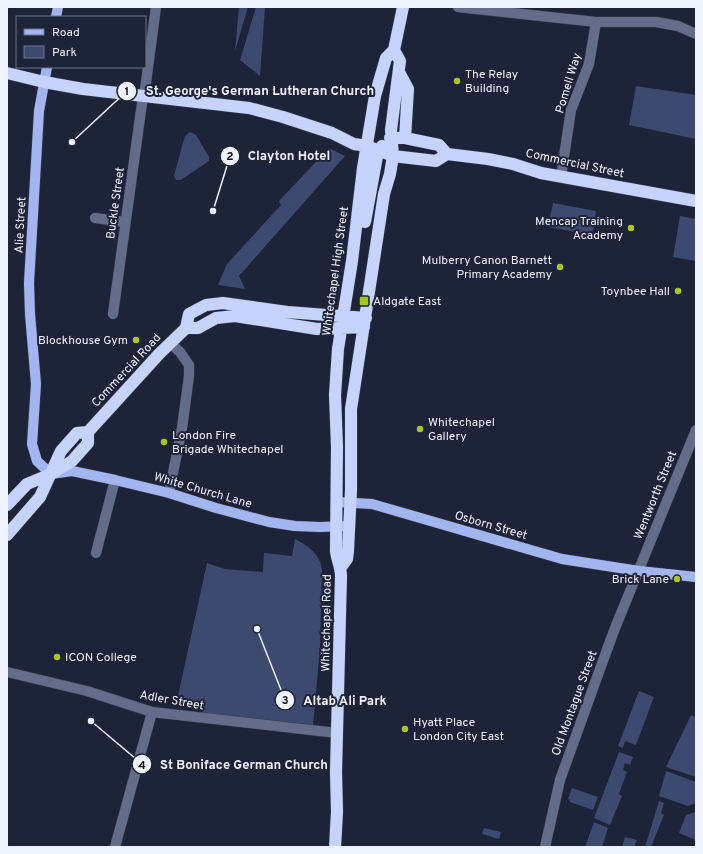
<svg xmlns="http://www.w3.org/2000/svg" width="703" height="854" viewBox="0 0 703 854" font-family="Overpass,sans-serif">
<rect width="100%" height="100%" fill="#1d2338"/>
<path fill="#3d496f" d="M239,7h9l-13,44z
M256,7h9l-5,69 -20,-16z
M636,86l60,9v44l-67,-14z
M190,132l6,3 13,22v4l-28,19h-5l-2,-4 11,-40z
M329,148l16,8 -106,120 6,13 -27,-4 9,-21 54,-59 -2,-4z
M553,203l43,8 -4,24 -44,-8z
M680,216l16,3v42l-23,-4z
M295,539c13,7 25,15 27,30l-2,79 -7,77 -111,-12v-2l-26,-6 31,-142 18,6 38,3 1,-19 28,3z
M639,691l15,6 -18,48 -11,-4 -2,7 -5,-2z
M691,715l5,2v60l-30,-10z
M619,752l14,5 -3,8 -5,-2 -2,7 4,2 -8,22 3,2 -12,29 -16,-7z
M666,771l30,11v21l-8,3 -29,-10z
M572,788l26,9 -5,13 -23,-8v-2l-2,-1z
M659,801l5,2 -3,10 3,2 -13,32h-6z
M696,812v28l-17,-7 7,-18z
M594,822l14,6 -6,19h-17z
M484,828l17,4 -2,7 -17,-5z
M625,837l12,3 -3,7h-12z"/>
<g fill="none" stroke-linecap="round" stroke-linejoin="round">
<g stroke="#3a4054" stroke-width="11">
<path id="minor" d="M458,7l138,15h60l22,4 18,8
M144,97l12,-90
M561,176l10,-66 18,-46 7,-42
M95,218l30,4
M113,314l30,-218
M169,493l13,-65 7,-52v-11l-9,-13 -10,-9
M96,553l19,-73
M7,672l80,19 65,21 185,21
M115,847l37,-135
M545,847l15,-67 36,-100 19,-52 81,-198"/>
</g>
<g stroke="#3a4054" stroke-width="11">
<path id="major" d="M56,17l2,-10
M47,67l-8,44 -10,172 1,31 6,70 -4,60 5,17 14,13 21,-3 43,9 54,13 47,15 53,14 26,4 25,1 29,-1
M337,502l35,2 190,55 77,12 57,6"/>
</g>
<g stroke="#3a4054" stroke-width="13">
<path id="highway" d="M399,72l9,17 -3,49
M7,73l37,9 39,7 166,19 34,9 49,16 22,11 13,2 26,10 43,5 11,-7
M390,138h15l34,7 8,9 41,5 25,5 28,9 155,28
M365,222l13,-71 4,-5
M186,328h12l18,-10 19,-2 82,13 47,-2
M7,505l20,-21 24,-10 21,-13 16,-18v-11
M7,535l33,-38 21,-46 16,-18 11,-1 71,-78 27,-26 3,-14 17,-9 17,-2 64,9 79,6
M341,567l6,-8 1,-8 3,-61v-81l33,-215 6,-20 3,-18 -2,-26 9,-69 -6,-11
M335,847l2,-35 -1,-40 5,-196c0,-9 -4,-16 -5,-25l1,-104 -2,-52 3,-46 14,-88 11,-93 12,-72 11,-38 8,-8 9,-43"/>
</g>
<use href="#minor" stroke="#636c88" stroke-width="10"/>
<use href="#major" stroke="#a3b5ee" stroke-width="10"/>
<use href="#highway" stroke="#c6d3fd" stroke-width="12"/>
</g>
<g fill="#a8c71e" stroke="#1d2338" stroke-width="1.5">
<circle cx="457" cy="81" r="4"/>
<circle cx="631" cy="228" r="4"/>
<circle cx="560" cy="267" r="4"/>
<circle cx="678" cy="291" r="4"/>
<rect x="359" y="296" width="10" height="10" rx="2"/>
<circle cx="136" cy="340" r="4"/>
<circle cx="420" cy="429" r="4"/>
<circle cx="164" cy="442" r="4"/>
<circle cx="677" cy="579" r="4"/>
<circle cx="57" cy="657" r="4"/>
<circle cx="405" cy="729" r="4"/>
</g>
<g text-anchor="middle" stroke-width="4" stroke-linejoin="round" paint-order="stroke">
<g font-size="12" fill="#eff3ff" stroke="#1d2338" text-anchor="start">
<text x="465" y="78">The Relay<tspan x="465" dy="14">Building</tspan></text>
<text x="623" y="225" text-anchor="end">Mencap Training<tspan x="623" dy="14">Academy</tspan></text>
<text x="552" y="264" text-anchor="end">Mulberry Canon Barnett<tspan x="552" dy="14">Primary Academy</tspan></text>
<text x="670" y="295" text-anchor="end">Toynbee Hall</text>
<text x="373" y="305">Aldgate East</text>
<text x="128" y="344" text-anchor="end">Blockhouse Gym</text>
<text x="428" y="426">Whitechapel<tspan x="428" dy="14">Gallery</tspan></text>
<text x="172" y="439">London Fire<tspan x="172" dy="14">Brigade Whitechapel</tspan></text>
<text x="669" y="583" text-anchor="end">Brick Lane</text>
<text x="65" y="661">ICON College</text>
<text x="413" y="726">Hyatt Place<tspan x="413" dy="14">London City East</tspan></text>
</g>
<g font-size="12" fill="#eff3ff" stroke="#1d2338">
<text transform="translate(568 83) rotate(-73)" y="4">Pomell Way</text>
<text transform="translate(575 163) rotate(12)" y="4">Commercial Street</text>
<text transform="translate(115 203) rotate(-82)" y="4">Buckle Street</text>
<text transform="translate(20 225) rotate(-87)" y="4">Alie Street</text>
<text transform="translate(335 271) rotate(-82)" y="4">Whitechapel High Street</text>
<text transform="translate(126 370) rotate(-47)" y="4">Commercial Road</text>
<text transform="translate(203 490) rotate(16)" y="4">White Church Lane</text>
<text transform="translate(655 495) rotate(-68)" y="4">Wentworth Street</text>
<text transform="translate(491 525) rotate(16)" y="4">Osborn Street</text>
<text transform="translate(326 623) rotate(-89)" y="4">Whitechapel Road</text>
<text transform="translate(172 700) rotate(10)" y="4">Adler Street</text>
<text transform="translate(574 703) rotate(-70)" y="4">Old Montague Street</text>
</g>
</g>
<path fill="none" stroke="#eff3ff" stroke-width="1.5" d="M72 142L127 91M213 211L230 156M257 629L285 700M91 721L142 764"/>
<g fill="#eff3ff" stroke="#1d2338" stroke-width="1.5">
<circle cx="72" cy="142" r="4"/>
<circle cx="213" cy="211" r="4"/>
<circle cx="257" cy="629" r="4"/>
<circle cx="91" cy="721" r="4"/>
<circle cx="127" cy="91" r="10"/>
<circle cx="230" cy="156" r="10"/>
<circle cx="285" cy="700" r="10"/>
<circle cx="142" cy="764" r="10"/>
</g>
<g font-size="12" text-anchor="middle" font-weight="bold" fill="#111">
<text x="127" y="95">1</text>
<text x="230" y="160">2</text>
<text x="285" y="704">3</text>
<text x="142" y="769">4</text>
</g>
<g font-size="13" text-anchor="middle" font-weight="bold" fill="#eff3ff" stroke="#1d2338" stroke-width="4" stroke-linejoin="round" paint-order="stroke">
<text x="260" y="95">St. George's German Lutheran Church</text>
<text x="289" y="160">Clayton Hotel</text>
<text x="345" y="705">Altab Ali Park</text>
<text x="244" y="769">St Boniface German Church</text>
</g>
<rect width="703" height="854" fill="none" stroke="#eff3ff" stroke-width="16"/>
<rect x="16" y="16" width="130" height="52" fill="#1d2338" stroke="#717688"/>
<rect x="24" y="29" width="20" height="6" fill="#a3b5ee" stroke="#717688"/>
<text x="52" y="36" font-size="12" fill="#eff3ff">Road</text>
<rect x="24" y="46" width="20" height="12" fill="#3d496f" stroke="#717688"/>
<text x="52" y="56" font-size="12" fill="#eff3ff">Park</text>
</svg>
